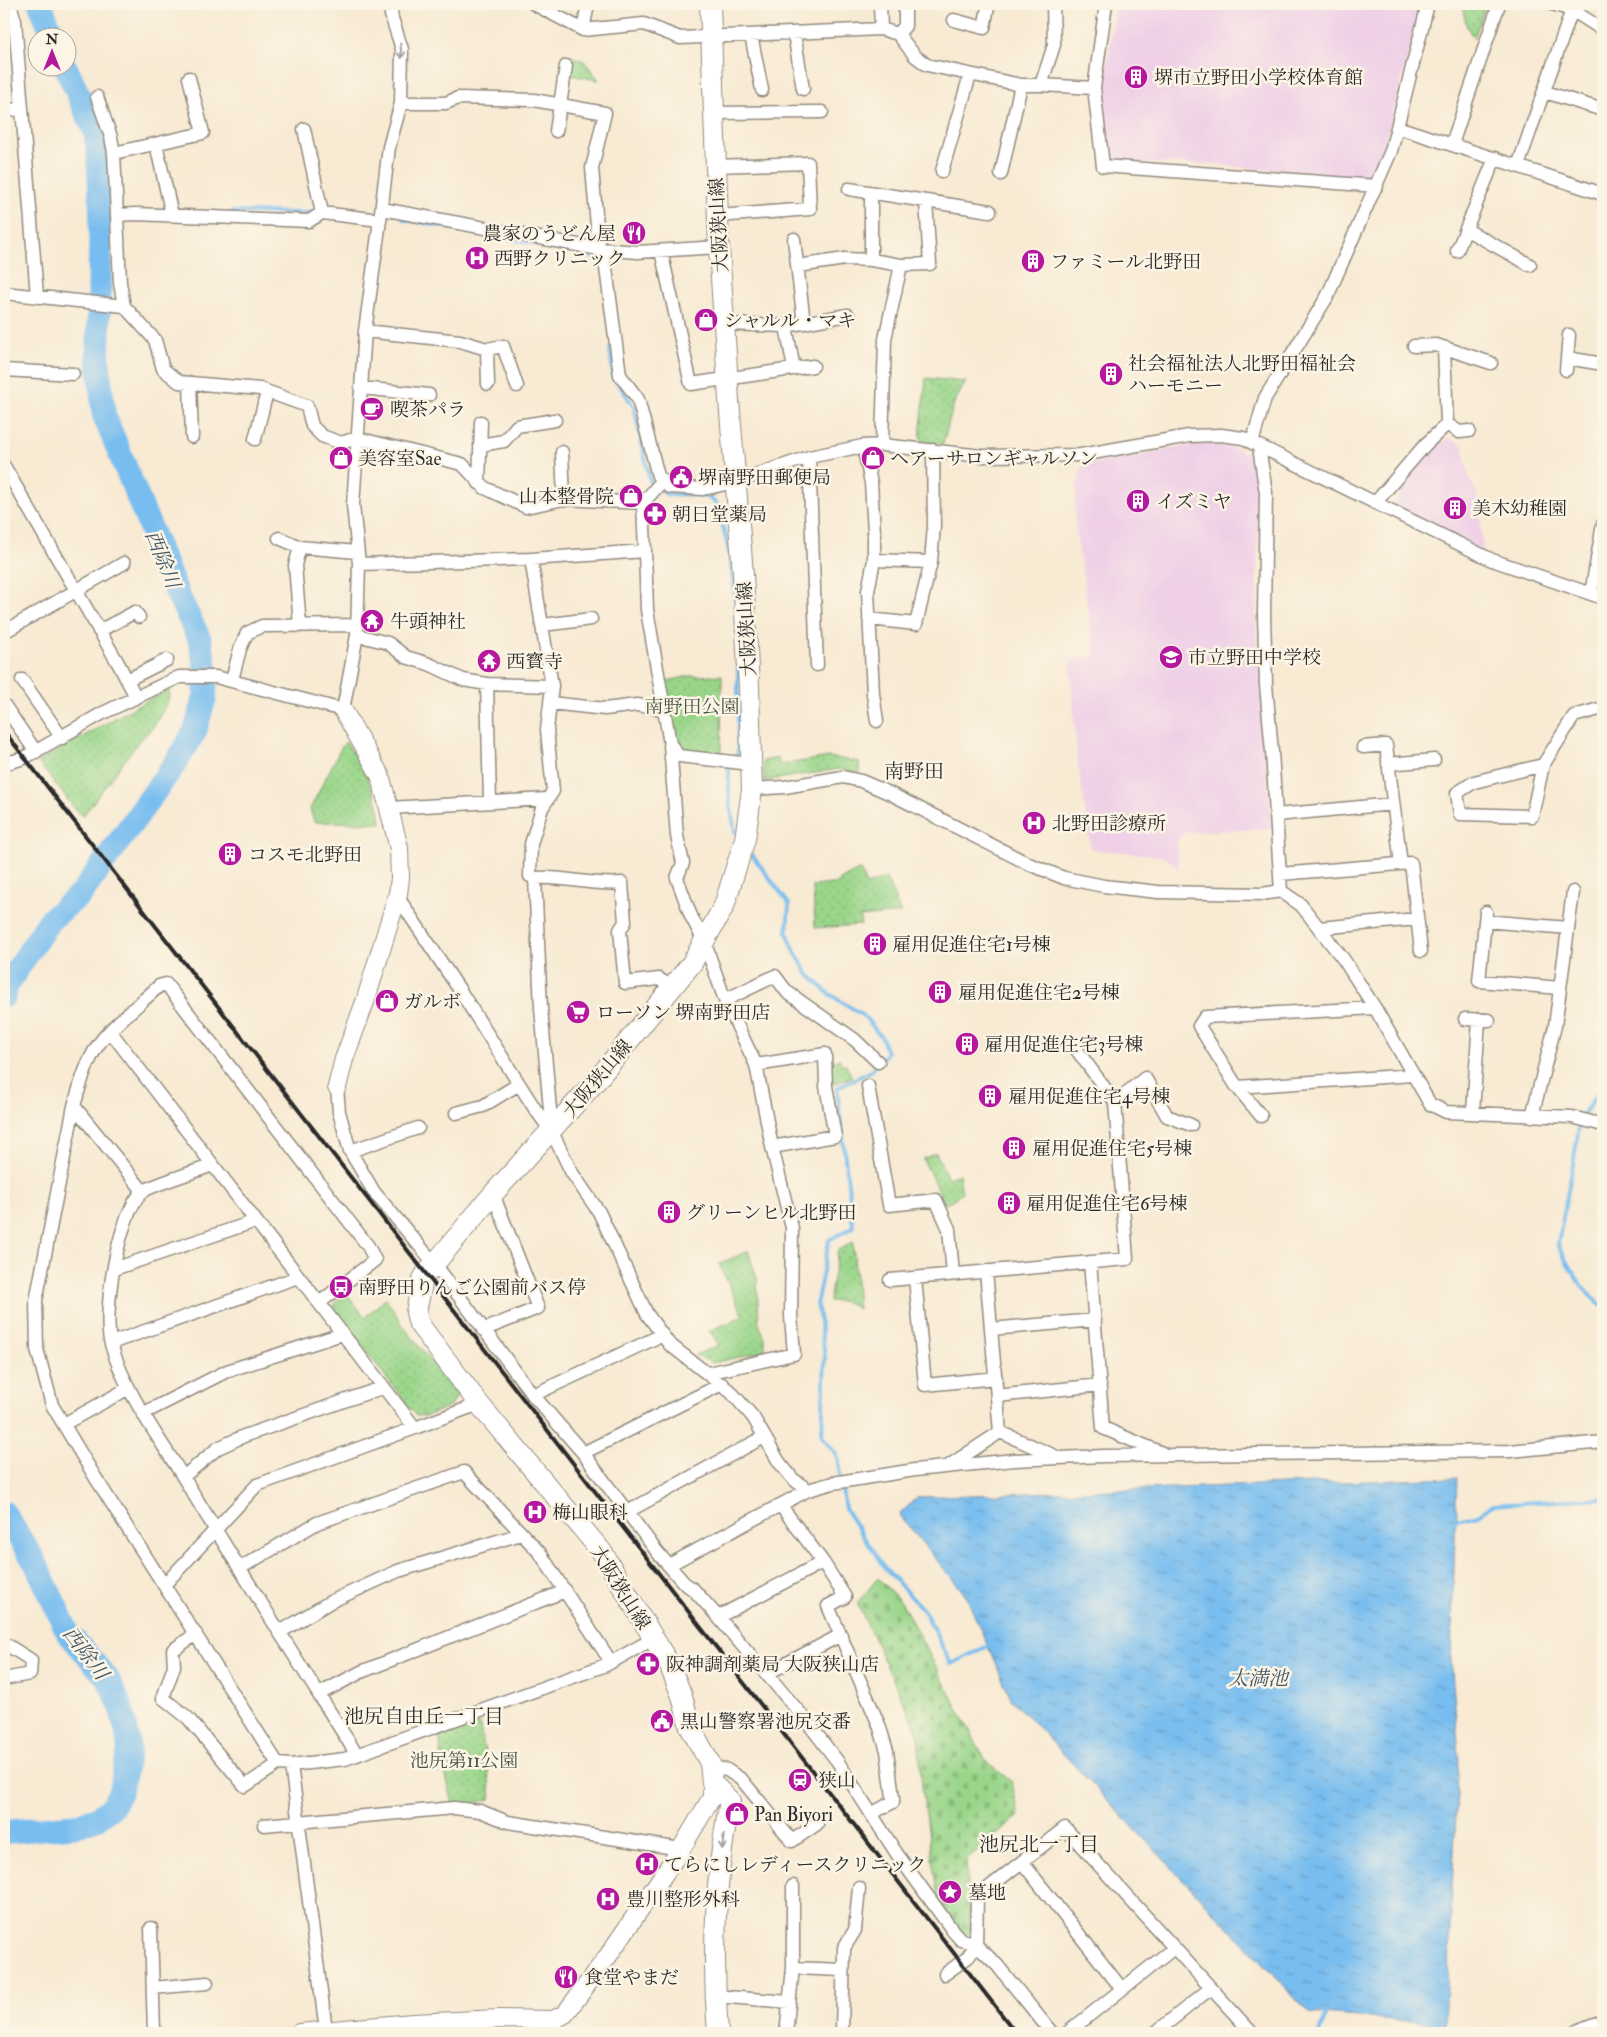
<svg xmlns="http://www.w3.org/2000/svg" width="1607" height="2037" viewBox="0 0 1607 2037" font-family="'IM FELL Double Pica','Noto Serif JP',serif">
<defs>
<pattern id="cemetery-stones" width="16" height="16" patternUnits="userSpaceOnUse" patternTransform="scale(1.25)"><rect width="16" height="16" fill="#9ad68a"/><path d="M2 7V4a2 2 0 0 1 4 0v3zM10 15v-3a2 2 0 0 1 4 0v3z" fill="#85b877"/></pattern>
<pattern id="park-dots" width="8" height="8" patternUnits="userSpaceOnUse" patternTransform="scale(1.25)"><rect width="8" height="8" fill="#9ad68a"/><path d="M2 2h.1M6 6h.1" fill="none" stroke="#85b877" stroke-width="1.8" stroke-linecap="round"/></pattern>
<pattern id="water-ripples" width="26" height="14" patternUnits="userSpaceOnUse" patternTransform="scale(1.25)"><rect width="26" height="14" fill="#78bdef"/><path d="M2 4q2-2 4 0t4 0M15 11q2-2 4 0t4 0" fill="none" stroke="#639ac2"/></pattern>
</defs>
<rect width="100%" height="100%" fill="#fcf5e5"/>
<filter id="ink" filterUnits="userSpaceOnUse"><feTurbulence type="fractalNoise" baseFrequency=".02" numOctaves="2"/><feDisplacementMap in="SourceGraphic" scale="10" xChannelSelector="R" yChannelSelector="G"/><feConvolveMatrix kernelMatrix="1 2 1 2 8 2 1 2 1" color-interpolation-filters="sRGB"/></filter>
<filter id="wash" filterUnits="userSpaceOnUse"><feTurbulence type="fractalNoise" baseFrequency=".0096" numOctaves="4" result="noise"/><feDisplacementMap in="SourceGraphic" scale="20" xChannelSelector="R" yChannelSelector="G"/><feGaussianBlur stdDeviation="1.12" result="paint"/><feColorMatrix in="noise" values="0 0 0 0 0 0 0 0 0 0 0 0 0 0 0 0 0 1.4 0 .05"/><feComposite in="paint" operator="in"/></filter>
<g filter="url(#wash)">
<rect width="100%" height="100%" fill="#f8ead3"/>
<path fill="#efd0e7" d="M1116,4h306l-38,143 -15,33 -158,-16 -105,-2 -3,-73z
M1449,438l14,7 6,32 8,17 7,62 -92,-45 13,-32 25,-30z
M1212,443l26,6 13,6 4,21 3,31 -2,116 16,206 -86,3 -9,9 2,31 -6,-9 -12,-7 -70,-7 -14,-92 -7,-97 25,-6 -20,-128v-22l3,-25 4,-13 97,-19z"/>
<path fill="url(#cemetery-stones)" stroke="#62805a" d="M878,1578l24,25 84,158 26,21 7,34 -53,45 5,81 -31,-28 -18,-127 -4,-54 -61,-130z"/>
<path fill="url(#park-dots)" stroke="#62805a" d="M1462,4h24l-12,35 -8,-14z
M570,56l14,5 15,19 -29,-5 -2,-11z
M926,378l40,4 -12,21 -11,41 -19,-1 -4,-6z
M722,675l-1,86 -42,-5 -16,-74 26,-6z
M169,690l1,7 -15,28 -19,20 -53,71 -8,-7 -37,-47 95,-54z
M346,742c16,24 33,52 35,81l-67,-1 -4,-13 32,-63z
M829,757l30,5 1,11 -21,-4 -75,12 -1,-20 15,-3 2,7z
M860,869l6,16 20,-7 15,35 -41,4 1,8 -46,3 -2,-42 27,-3v-3z
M840,1059l1,6 4,-1 7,13 -22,8 1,-23z
M936,1153l12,25 11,-4 3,19 -17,12 -22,-46z
M853,1242l5,67 -15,-8h-14l9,-51z
M748,1251l9,27 2,46 6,14v13l-52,12 -18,-8 24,-10 -10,-14 34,-15 -24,-52z
M346,1293l19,24 21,-19 18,29 53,68 -6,11 -25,10h-10l-82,-106 1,-7z
M479,1723l8,38 4,38 -37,9 -12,-46 -3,-28z"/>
<path fill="url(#water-ripples)" stroke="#52748d" d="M1457,1478l-6,181 8,97 -14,268 -135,-11 -299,-314 -46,-105 -66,-79 18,-18z"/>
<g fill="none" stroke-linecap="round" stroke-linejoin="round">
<path stroke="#78bdef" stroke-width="4" d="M101,209h13
M231,212l83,1
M403,219l177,33 19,9v2
M610,349l3,27 21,31 16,74 16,13 32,1 10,2 9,7 13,51 5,45
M734,759l4,-7v-87
M730,765l-1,2v31l6,34
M752,855l37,49 -2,28 8,20 13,22 20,19 37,24 17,21 5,15 -16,18 -34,17 16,139 -24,13 -12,61 8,56 -3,79 15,19 8,54 39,58 41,45 26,52 37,-18
M1603,1086l-23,33 -6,40 -16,85c10,23 26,48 45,63
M1452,1523l4,-3 23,-5 13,-10 111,-7
M1319,2033l8,-19"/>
<path stroke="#78bdef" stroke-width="24" d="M40,4l14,34
M4,996l3,-11 43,-65 31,-26 96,-133 18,-30 10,-34 1,-28 -6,-29 -23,-47 -73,-178 -6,-55 3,-151 -3,-58 -3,-20 -29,-63
M4,1513l32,51 32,69 40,46 13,28 6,27 2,17 -9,41 -9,16 -14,10 -18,7 -75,7"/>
</g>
</g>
<g filter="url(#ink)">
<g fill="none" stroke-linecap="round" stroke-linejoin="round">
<g stroke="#928a7f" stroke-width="15">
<path id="street" d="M10,4l5,17 22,275
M392,4l-1,11 11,34 -1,54 -12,44 -9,73 -58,-7 -13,8 -174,-7 -18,1 3,68 4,23 31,34 8,29 16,13 81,7 47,17 5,20 10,10 19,7 16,-5 105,26 23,24 41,19 38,-8 79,4 2,48
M534,4l49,26 61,-6 36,14 201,-9 17,5 17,22 12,9 94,20h20l13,-40 -1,-41
M880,4l1,25
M1552,4l20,6 31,20
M954,20l30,8 4,-21 3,-3
M583,30l5,-26
M794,33l9,56
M898,34l7,-8v-22
M751,35l11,55
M1041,85l53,3 12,-84
M1094,88l9,78 274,20
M1545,92l58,18
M97,97l14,40 3,16 3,62
M401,103h45l12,-5 76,2 71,13 -13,55 7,81 7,19 14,107 18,24 20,77 11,11 34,2 32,-7 74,-25 54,-11 19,-1 100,11 99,-1 108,-19 32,-1 22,3 249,122 111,38
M4,110l18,-1
M714,113l108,-1
M1397,127l206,67
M304,129l18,84
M556,131l10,-65
M156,144l16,71
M1452,144l47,-140
M114,153l89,-20 -14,-55
M715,166l93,-3 2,46 -92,7
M1518,166l56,-162
M942,171l28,-96
M1001,174l20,-89
M849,189l141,22
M382,209l217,40 39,3 81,-5
M1467,230l63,35
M794,239l10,84
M661,251l30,133 122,-18
M1457,251l38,-93
M871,260v-67
M798,266l47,-7 26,1 30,5 29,-1 -4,-63
M4,293l120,13
M724,324l62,2 62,-11
M786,326l8,43
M365,331l95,10 27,8 16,-3 14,40
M1414,346l22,-1 55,18
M1444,348l3,76 12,8 10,-1
M487,349l1,35
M1567,358l36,6
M4,370l69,4
M1566,370l3,-35
M190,383l2,54
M362,388l67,7
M255,439l12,-47
M1252,443l13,-45 62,-101 64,-146 37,-147
M480,445l24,-4 13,-15 38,-6
M882,445l3,-106 16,-74
M863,446l8,37 3,49v28l-6,31 5,103 4,27
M1259,447l7,46 -2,120 2,72 6,67 9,139 20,14 43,55 31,48 55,96 16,8 126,5 31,8
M562,452l2,47
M809,457l8,208
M4,466l114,197 18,34
M479,483l2,-61
M643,503l19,-22
M1375,503l50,-58 22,-21
M279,538l21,9 57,5
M300,547l-5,18 5,61
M531,559l21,127
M874,560l57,2
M359,564l172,-5 114,-8 2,59 23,134 9,12 72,8
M1591,594l12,-70
M869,619l47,5 15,-62 3,-37 -1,-75
M543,625l48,-6
M99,631l36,-19 4,5
M4,632l120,-69
M357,635l31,8 18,14 23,7 34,16 24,4 65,2 -2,17 55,6 32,-4 26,4
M22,680l40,58
M127,680l40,-20
M232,680l8,-31 7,-16 15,-7 96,-1
M487,684l3,117
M550,703l-3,27 6,61 -11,17 -11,36 -1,32 5,2 6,130 11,124
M4,705l32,47
M670,744l7,92 6,27 -6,15 14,38 13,25 21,59 31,65 16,82 20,81 -1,88 3,38 -86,19
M1363,747l23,-2 15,119
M4,764l20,-6 79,-45 76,-36h37l127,33 14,-75 2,-71 -6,-59 12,-174 15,-111
M1388,764l46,-4
M1543,765l-69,17 -17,11 3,21 72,2 11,-51 31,-49 29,-8
M752,789l33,-2 58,-10 18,4 28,12 140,71 35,14 40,8 54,6 104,2 19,-3
M389,808l158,-9
M1276,815l117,-11
M1280,874l131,-11 10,88
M535,878c29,-2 58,8 87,5l3,39 -5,8 5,53 34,-4 13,8
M397,896l62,93 76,120 17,23 20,41 27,39 48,102 22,30 62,48 22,25 26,45 14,17 15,11 25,-7 82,-13 99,-10 90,-4 406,-5 93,-9
M1486,912l-7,69 81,7
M1485,921l83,7
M1319,928l98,-9
M725,1000l50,-24 12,16 68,48 23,22
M1465,1019l24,1
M110,1031l209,272
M1071,1042l44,60
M756,1065l69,-11 1,32 9,50 -63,11
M868,1086l21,119 47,-5 13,29 4,45
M337,1087l2,25 11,39 24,41 60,71 99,132 50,58 75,100 26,30 10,7 24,27 87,102 33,43 59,92 56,77 8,9 10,2 5,3 21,20 55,68
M1237,1087l176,-12
M74,1106l69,85
M456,1113l27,-7 36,-22
M1473,1113l6,-94
M1261,1116l-24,-29 -38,-61 6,-9 170,-9
M1532,1116l23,-90 18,-134
M350,1151l68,-23
M213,1165c-13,5 -64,21 -71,27 -24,23 -40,121 -31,152 14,49 47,92 74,136 56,92 114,183 172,275
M1090,1262l13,166 59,25
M114,1269l142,-48
M915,1278l10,107 71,-7
M890,1280l237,-21 -12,-157 30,-24 22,38 24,9
M991,1329l104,-9
M483,1330l55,-22 -45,-114
M111,1343l187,-66
M533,1395l129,-60
M997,1396l103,-11
M479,1404l-64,24 -96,-125 56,-43 -7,-14 -202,-262 -7,2c-20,19 -45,37 -61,59 -12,18 -18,40 -24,61l-38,195 1,48 15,56 43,72 183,287 13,1 54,-6 261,-94 47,-26
M144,1413l83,-42 115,-37
M64,1424l65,-36
M1000,1432l55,24
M583,1453l139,-69
M950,1465l50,-33 -14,-161
M183,1477l35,-29 26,-12 140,-49
M781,1506l42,56 22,35 -17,9 51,119 8,26 6,46v5l-22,12
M627,1512l137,-75
M669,1565l139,-75
M240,1568l77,-45 147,-51 76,81 71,109
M165,1584l92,-99 158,-57
M718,1617l105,-55
M280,1632l50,-30 68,-31 123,-37
M196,1634l-23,16 1,16 -11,32 25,20 57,68 33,-22
M4,1643l27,17 -1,14 -26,5
M768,1673l73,-38
M319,1694l42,-22 204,-81
M291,1765l35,265
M711,1767l16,3 15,10 50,61 25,-17
M264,1825l190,-17 26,3 28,11 173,27
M1022,1862l100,127
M151,1928l3,105
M793,1968l50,2
M945,1974l22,-16 9,-13 1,-48 88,-69 187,205
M153,1988l54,-5
M716,1996l73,6
M786,2033l7,-65v-82
M842,2033l2,-85 11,-18 4,-42
M1067,2033l107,-85
M1155,2033l56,-45
M1571,2033l32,-12"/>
</g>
<g stroke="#928a7f" stroke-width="20">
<path id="secondary" d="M337,1087l7,-28 21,-57 33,-108 2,-16 -1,-30 -12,-47 -7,-26 -37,-65
M299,2033l114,-10 86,-4 54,1 12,-6 43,-58 73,-107 31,-52v-14"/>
</g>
<g stroke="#928a7f" stroke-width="22">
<path id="primary" d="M710,4l9,243 10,153 14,174 6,113 3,102 -7,50 -21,67 -32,57 -96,118 -103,113 -67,80 -3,5 -7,33 3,12 60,80 123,148 67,112 13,32 8,31 20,36 2,20 18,18c-15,75 -18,156 -12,232"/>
</g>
<use href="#street" stroke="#fff" stroke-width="12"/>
<use href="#secondary" stroke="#fff" stroke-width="18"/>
<use href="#primary" stroke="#fff" stroke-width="20"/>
<path stroke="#2b2b2b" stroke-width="4" d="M4,731l1012,1302"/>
</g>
<defs><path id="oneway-shaft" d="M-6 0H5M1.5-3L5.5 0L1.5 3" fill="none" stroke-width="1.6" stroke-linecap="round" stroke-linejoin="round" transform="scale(1.25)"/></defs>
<g stroke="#a0a0a0">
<use href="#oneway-shaft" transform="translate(401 51) rotate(84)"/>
<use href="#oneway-shaft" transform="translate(723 1842) rotate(95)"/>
</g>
</g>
<defs>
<g id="building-disc" transform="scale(1.25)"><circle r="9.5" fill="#b5179e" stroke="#fcf5e5"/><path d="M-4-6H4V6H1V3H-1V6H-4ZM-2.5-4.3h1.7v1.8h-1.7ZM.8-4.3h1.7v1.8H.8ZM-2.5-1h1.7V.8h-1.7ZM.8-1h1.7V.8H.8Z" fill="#fff"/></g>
<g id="restaurant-disc" transform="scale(1.25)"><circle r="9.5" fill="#b5179e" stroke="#fcf5e5"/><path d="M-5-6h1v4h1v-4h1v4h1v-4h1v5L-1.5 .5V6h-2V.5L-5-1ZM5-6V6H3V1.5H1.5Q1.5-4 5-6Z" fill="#fff"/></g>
<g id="hospital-disc" transform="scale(1.25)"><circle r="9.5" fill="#b5179e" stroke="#fcf5e5"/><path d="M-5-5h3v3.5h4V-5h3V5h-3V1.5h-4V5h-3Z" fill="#fff"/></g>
<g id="shop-disc" transform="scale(1.25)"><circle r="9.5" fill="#b5179e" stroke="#fcf5e5"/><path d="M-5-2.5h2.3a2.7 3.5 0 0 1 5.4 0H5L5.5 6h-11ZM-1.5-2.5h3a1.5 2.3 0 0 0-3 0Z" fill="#fff"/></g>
<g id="cafe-disc" transform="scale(1.25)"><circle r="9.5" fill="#b5179e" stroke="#fcf5e5"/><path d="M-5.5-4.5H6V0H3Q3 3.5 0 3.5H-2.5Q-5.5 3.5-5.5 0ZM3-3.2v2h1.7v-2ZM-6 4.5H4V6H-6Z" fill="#fff"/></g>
<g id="civic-disc" transform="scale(1.25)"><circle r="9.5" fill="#b5179e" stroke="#fcf5e5"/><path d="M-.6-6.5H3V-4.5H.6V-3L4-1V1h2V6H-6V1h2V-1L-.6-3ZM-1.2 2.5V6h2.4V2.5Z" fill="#fff"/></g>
<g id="pharmacy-disc" transform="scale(1.25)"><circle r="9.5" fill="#b5179e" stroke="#fcf5e5"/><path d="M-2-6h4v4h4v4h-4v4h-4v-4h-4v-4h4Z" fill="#fff"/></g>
<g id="temple-disc" transform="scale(1.25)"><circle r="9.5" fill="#b5179e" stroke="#fcf5e5"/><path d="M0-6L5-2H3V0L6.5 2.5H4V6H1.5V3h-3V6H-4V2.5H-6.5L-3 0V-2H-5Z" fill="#fff"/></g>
<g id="school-disc" transform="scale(1.25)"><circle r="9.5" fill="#b5179e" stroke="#fcf5e5"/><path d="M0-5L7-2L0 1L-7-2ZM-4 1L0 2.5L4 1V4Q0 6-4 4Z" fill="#fff"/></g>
<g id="supermarket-disc" transform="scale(1.25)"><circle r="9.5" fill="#b5179e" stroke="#fcf5e5"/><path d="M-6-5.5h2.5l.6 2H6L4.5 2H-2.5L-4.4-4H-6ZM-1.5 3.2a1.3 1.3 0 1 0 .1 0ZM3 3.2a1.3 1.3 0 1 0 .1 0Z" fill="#fff"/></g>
<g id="bus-disc" transform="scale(1.25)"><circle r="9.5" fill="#b5179e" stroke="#fcf5e5"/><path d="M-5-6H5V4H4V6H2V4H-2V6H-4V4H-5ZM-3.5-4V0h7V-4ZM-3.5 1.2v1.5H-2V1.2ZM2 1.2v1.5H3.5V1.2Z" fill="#fff"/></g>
<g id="station-disc" transform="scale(1.25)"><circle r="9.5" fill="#b5179e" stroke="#fcf5e5"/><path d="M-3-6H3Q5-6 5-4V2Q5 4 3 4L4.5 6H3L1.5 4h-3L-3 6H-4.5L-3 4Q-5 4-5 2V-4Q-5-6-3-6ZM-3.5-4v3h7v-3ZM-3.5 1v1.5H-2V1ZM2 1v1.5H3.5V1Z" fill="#fff"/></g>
<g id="sight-disc" transform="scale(1.25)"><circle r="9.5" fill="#b5179e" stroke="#fcf5e5"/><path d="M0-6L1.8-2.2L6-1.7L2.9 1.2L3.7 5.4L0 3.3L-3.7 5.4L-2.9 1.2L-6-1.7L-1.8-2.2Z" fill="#fff"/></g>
</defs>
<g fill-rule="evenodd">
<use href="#building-disc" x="1136" y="77"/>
<use href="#restaurant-disc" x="634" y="233"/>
<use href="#hospital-disc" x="477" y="258"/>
<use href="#building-disc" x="1033" y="261"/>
<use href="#shop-disc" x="706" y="320"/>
<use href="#building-disc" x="1111" y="374"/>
<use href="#cafe-disc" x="372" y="409"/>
<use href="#shop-disc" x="341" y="458"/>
<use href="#shop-disc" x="873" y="458"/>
<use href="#civic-disc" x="681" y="477"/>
<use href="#shop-disc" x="631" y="496"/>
<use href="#building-disc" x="1138" y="501"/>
<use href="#building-disc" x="1455" y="508"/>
<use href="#pharmacy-disc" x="655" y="514"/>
<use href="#temple-disc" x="372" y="621"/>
<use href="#school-disc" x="1171" y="657"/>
<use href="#temple-disc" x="489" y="661"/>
<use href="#hospital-disc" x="1034" y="823"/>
<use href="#building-disc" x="230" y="854"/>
<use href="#building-disc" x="875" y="944"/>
<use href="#building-disc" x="940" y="992"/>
<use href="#shop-disc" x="387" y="1001"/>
<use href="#supermarket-disc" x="578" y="1012"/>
<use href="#building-disc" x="967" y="1044"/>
<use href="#building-disc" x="990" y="1096"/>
<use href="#building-disc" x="1014" y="1148"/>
<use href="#building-disc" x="1009" y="1203"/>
<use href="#building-disc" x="669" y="1212"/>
<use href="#bus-disc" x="341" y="1287"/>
<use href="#hospital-disc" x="535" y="1512"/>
<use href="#pharmacy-disc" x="648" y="1664"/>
<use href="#civic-disc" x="662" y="1721"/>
<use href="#station-disc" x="800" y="1780"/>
<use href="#shop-disc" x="737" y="1814"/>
<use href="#hospital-disc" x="647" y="1864"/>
<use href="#sight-disc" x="950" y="1892"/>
<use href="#hospital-disc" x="608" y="1899"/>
<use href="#restaurant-disc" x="566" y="1977"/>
</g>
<g text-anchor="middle" stroke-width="5" stroke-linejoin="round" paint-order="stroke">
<g font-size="19" fill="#2b2b2b" stroke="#fcf5e5" text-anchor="start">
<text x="1154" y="84">堺市立野田小学校体育館</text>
<text x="616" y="240" text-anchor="end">農家のうどん屋</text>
<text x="494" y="265">西野クリニック</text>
<text x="1050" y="268">ファミール北野田</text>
<text x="724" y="327">シャルル・マキ</text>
<text x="1128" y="370">社会福祉法人北野田福祉会<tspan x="1128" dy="22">ハーモニー</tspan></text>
<text x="390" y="416">喫茶パラ</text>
<text x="358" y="465">美容室Sae</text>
<text x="890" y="465">ヘアーサロンギャルソン</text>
<text x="698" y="484">堺南野田郵便局</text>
<text x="614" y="503" text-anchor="end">山本整骨院</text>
<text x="1156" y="508">イズミヤ</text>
<text x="1472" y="515">美木幼稚園</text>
<text x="672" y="521">朝日堂薬局</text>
<text x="390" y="628">牛頭神社</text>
<text x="1188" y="664">市立野田中学校</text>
<text x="506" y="668">西寳寺</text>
<text x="1052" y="830">北野田診療所</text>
<text x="248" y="861">コスモ北野田</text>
<text x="892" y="951">雇用促進住宅1号棟</text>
<text x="958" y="999">雇用促進住宅2号棟</text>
<text x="404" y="1008">ガルボ</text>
<text x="596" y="1019">ローソン 堺南野田店</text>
<text x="984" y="1051">雇用促進住宅3号棟</text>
<text x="1008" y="1103">雇用促進住宅4号棟</text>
<text x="1032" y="1155">雇用促進住宅5号棟</text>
<text x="1026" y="1210">雇用促進住宅6号棟</text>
<text x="686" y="1219">グリーンヒル北野田</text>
<text x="358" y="1294">南野田りんご公園前バス停</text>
<text x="552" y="1519">梅山眼科</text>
<text x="666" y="1671">阪神調剤薬局 大阪狭山店</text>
<text x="680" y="1728">黒山警察署池尻交番</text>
<text x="818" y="1787">狭山</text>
<text x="754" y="1821">Pan Biyori</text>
<text x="664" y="1871">てらにしレディースクリニック</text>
<text x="968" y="1899">墓地</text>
<text x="626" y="1906">豊川整形外科</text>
<text x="584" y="1984">食堂やまだ</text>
</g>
<g font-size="19" fill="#2b2b2b" stroke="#fcf5e5">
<text transform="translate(718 225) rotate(-93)" y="7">大阪狭山線</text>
<text transform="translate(746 629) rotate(-93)" y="7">大阪狭山線</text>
<text transform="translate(597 1078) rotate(-50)" y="7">大阪狭山線</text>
<text transform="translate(621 1587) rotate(58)" y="7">大阪狭山線</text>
</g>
<g font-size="19" fill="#475643" stroke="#fcf5e5">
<text x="692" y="713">南野田公園</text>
<text x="464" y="1767">池尻第11公園</text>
</g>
<g font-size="20" font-style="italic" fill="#425766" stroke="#fcf5e5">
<text transform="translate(163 559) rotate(68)" y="7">西除川</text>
<text transform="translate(86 1653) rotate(53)" y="7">西除川</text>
<text x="1258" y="1685">太満池</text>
</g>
<g font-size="20" fill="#2b2b2b" stroke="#fcf5e5">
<text x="914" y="778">南野田</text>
<text x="424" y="1723">池尻自由丘一丁目</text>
<text x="1039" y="1851">池尻北一丁目</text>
</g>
</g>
<rect width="1607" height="2037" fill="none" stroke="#fcf5e5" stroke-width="20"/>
<g transform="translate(52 52)"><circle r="24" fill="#fcf5e5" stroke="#a8a49b"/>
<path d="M0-4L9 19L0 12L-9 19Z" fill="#b5179e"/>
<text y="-8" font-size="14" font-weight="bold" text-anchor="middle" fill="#2b2b2b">N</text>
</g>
</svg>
